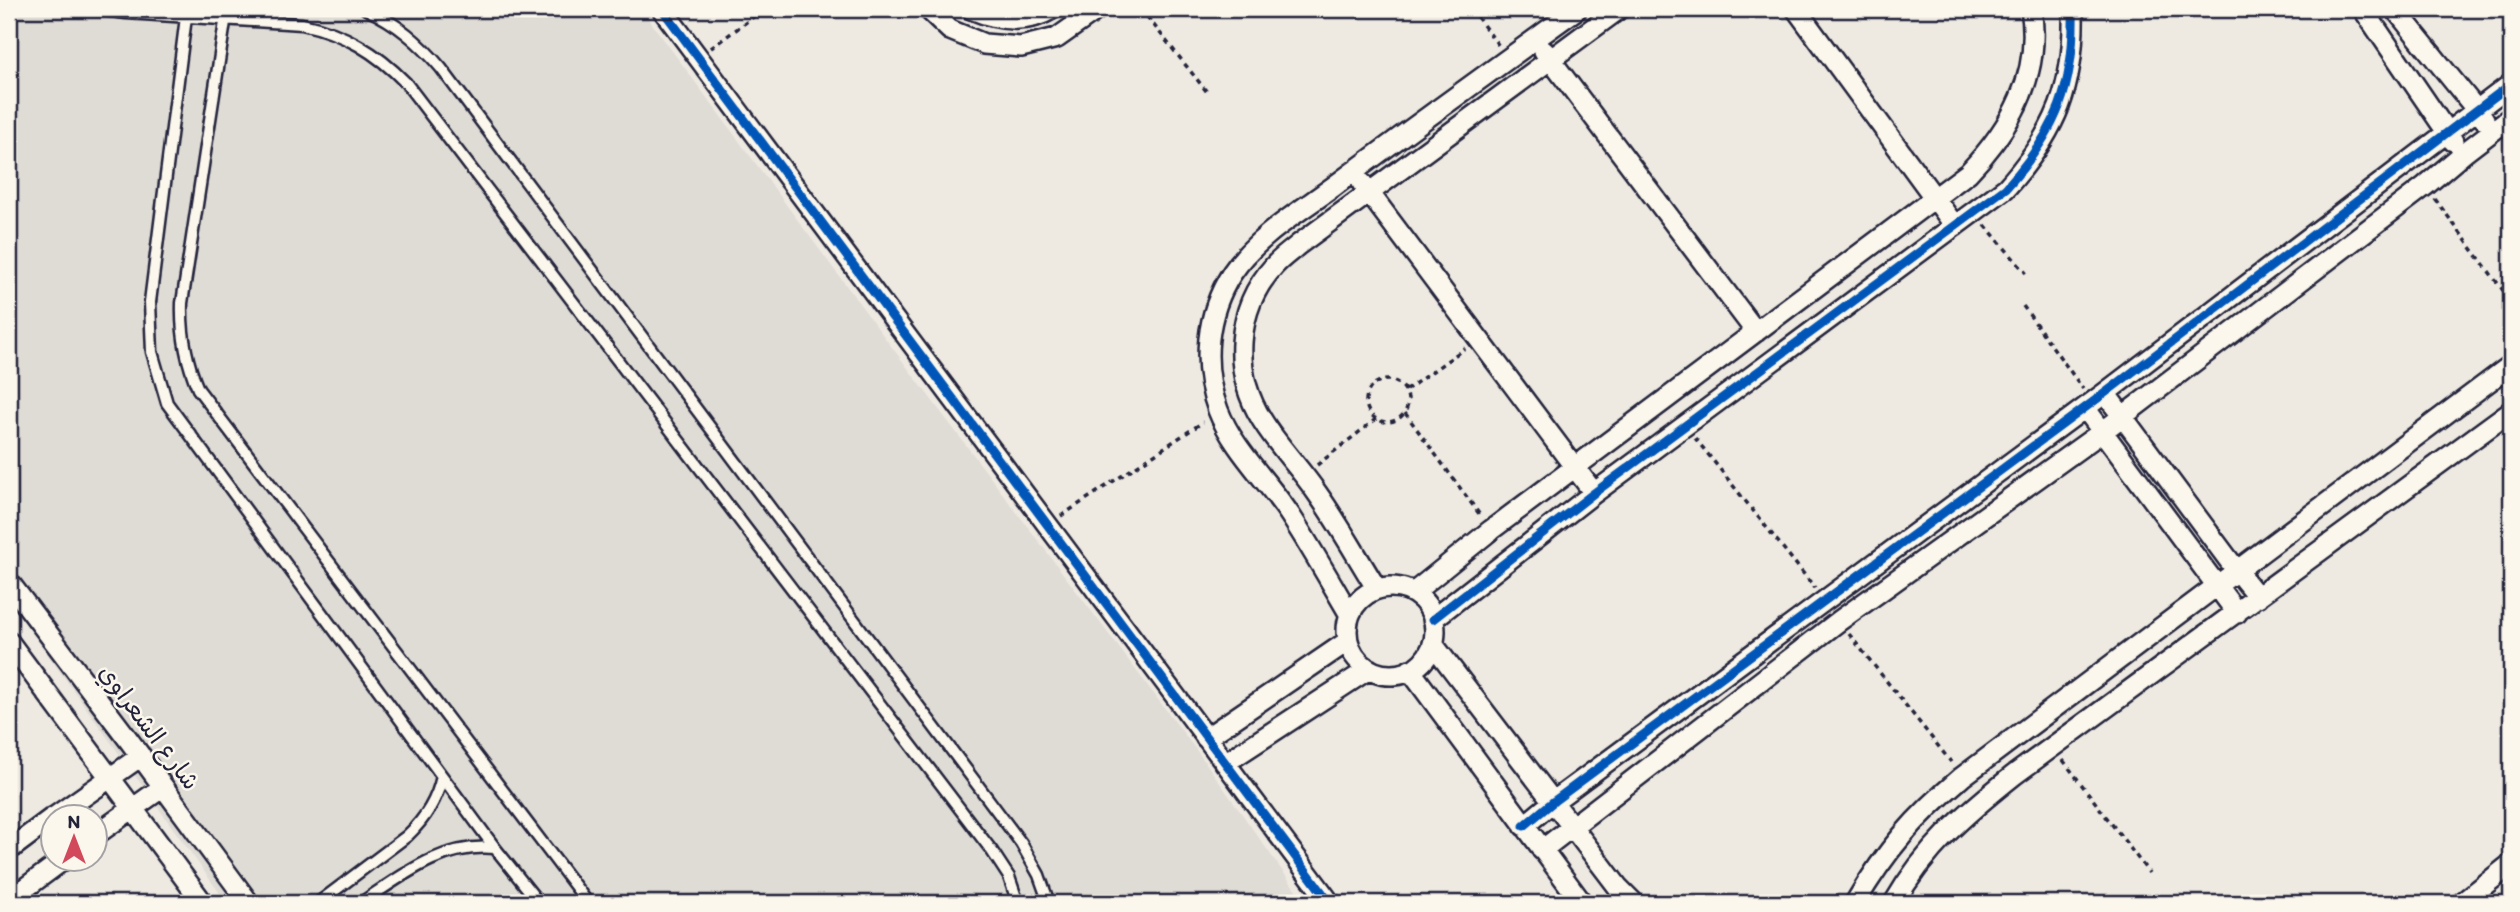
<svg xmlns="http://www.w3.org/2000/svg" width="2520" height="912" viewBox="0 0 2520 912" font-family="Itim,'Playpen Sans Arabic',sans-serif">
<rect width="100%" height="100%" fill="#eeeae2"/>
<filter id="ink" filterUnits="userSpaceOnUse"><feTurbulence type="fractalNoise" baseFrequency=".0143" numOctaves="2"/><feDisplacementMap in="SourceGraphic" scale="14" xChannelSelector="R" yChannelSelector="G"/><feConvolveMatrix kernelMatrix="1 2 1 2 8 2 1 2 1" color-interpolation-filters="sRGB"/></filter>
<g filter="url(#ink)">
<path fill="#dfdbd5" d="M9,9h632l247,333 315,417 102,144h-1078l-218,-302z"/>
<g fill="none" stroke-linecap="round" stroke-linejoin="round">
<g stroke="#22223b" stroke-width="15">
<path id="service" d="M95,9l31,4 176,11c42,9 74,28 104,59l586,768 17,26 9,26
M227,9l-45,294c-1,31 4,58 16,86l390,514
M366,9c31,14 53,33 75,59l580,775 18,32 10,28
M186,17l-36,285 2,50 15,51 328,445 44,55
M318,903l89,-67c18,-17 30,-35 35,-60
M361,903c42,-28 81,-60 134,-55"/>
</g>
<g stroke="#22223b" stroke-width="24">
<path id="minor" d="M662,9l668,894
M928,9l22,21 34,14 37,3 36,-9 41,-29
M971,9c26,11 55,16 81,0
M1796,9l159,217
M2363,9l90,132
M2395,9l89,110
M1544,51l212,281
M1362,183l232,310
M2105,393l132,178 21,26
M2085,408l152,205
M9,582l119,157 121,164
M1347 631a44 44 0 1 1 88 0a44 44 0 1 1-88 0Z
M1377,589c-20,-32 -38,-65 -60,-96 -17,-25 -39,-47 -55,-73 -30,-48 -27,-111 12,-154 7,-8 16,-14 24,-21l321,-236
M1413,593l78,-63 477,-357c43,-45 74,-99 63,-164
M1350,615c-20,-34 -39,-68 -60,-100 -23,-35 -57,-66 -72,-105 -17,-46 -12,-96 14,-137 24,-36 67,-61 101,-86 80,-60 162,-119 244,-178
M1433,619l161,-126 412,-305c51,-57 69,-102 67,-179
M9,642l194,261
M1433,644l185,243 16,16
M1410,670l172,233
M1206,738l142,-97
M1225,763l144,-94
M53,818l88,-62
M1524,826l30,-25 551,-408 406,-309
M94,836l69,-49
M9,850l43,-32
M1542,850l297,-229 263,-189 323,-246 39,-33 47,-36
M9,900l54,-40
M1855,903c31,-53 60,-86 107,-126l549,-412
M1894,903c32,-56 71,-89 120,-128l497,-364
M2462,903l49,-39"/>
</g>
<path stroke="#22223b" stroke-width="3.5" stroke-dasharray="5 5" stroke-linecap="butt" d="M1141,9l66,83
M1471,9l28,37
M711,48l53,-39
M2435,199l76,102
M1985,225l41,48
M2023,306l60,83
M1366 401a21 21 0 1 1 42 0a21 21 0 1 1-42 0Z
M1406,390l59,-42
M1405,413l75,102
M1695,438l120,150
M1317,465l59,-46
M1061,516l142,-94
M1849,634l102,128
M2063,760l86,113"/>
<use href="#service" stroke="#fbf7ec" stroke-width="10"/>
<use href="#minor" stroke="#fbf7ec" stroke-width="19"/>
<g stroke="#fbf7ec" stroke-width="13">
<path id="cycleway" d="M662,9l668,894
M1433,619l161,-126 412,-305c51,-57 69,-102 67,-179
M1524,826l30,-25 551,-408 406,-309"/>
</g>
<use href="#cycleway" stroke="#0057b8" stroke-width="9"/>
</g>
</g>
<g text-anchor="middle" stroke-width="5" stroke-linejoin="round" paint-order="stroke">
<g font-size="24" fill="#22223b" stroke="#fbf7ec">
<text transform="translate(149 727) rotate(53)" y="8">شارع الشعراوي</text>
</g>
</g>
<rect width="2520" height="912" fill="none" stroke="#fbf7ec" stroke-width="35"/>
<rect x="18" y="18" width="2485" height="877" fill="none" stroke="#22223b" stroke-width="2.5" filter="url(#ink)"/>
<g transform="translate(74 838)"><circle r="33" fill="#fbf7ec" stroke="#a4a2a5" stroke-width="2"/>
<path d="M0-5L12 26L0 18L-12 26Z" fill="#d1495b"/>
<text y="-10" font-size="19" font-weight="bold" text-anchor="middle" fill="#22223b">N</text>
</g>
</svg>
